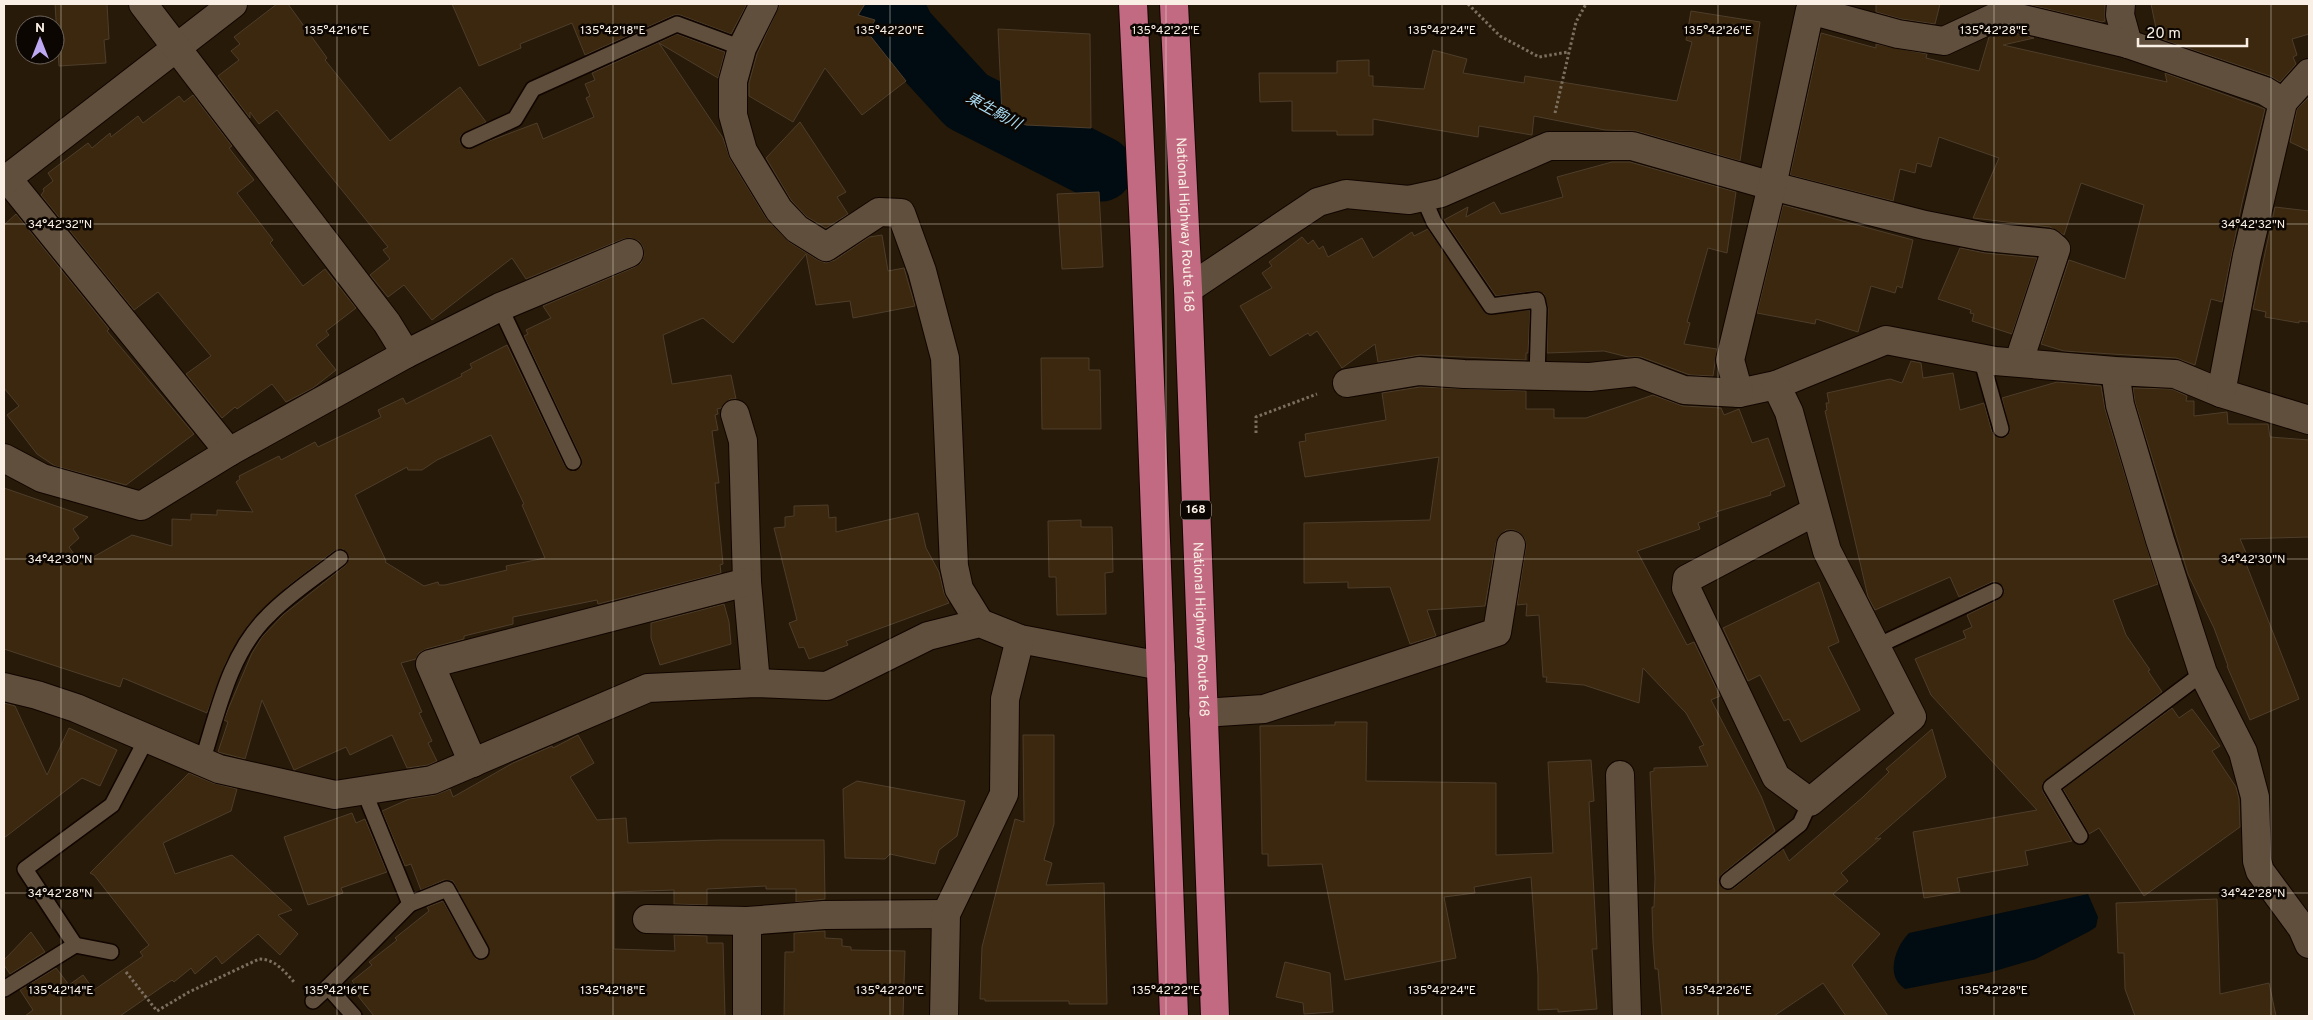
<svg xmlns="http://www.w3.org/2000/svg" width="2313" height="1020" viewBox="0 0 2313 1020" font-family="Overpass,'Noto Sans JP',sans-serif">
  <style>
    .water { fill: #010c12 }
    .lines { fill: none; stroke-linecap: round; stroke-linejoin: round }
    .river { stroke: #010c12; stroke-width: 65 }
    .building { fill: #3c280f; stroke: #4d3d2b; fill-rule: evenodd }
    .service-casing { stroke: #100500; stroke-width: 18 }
    .minor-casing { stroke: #100500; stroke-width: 30 }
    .trunk-casing { stroke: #100500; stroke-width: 30 }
    .path { stroke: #7c6f60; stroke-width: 3; stroke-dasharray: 2.5 2.5; stroke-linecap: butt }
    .service { stroke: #604f3c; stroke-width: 15 }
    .minor { stroke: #604f3c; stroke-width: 28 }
    .trunk { stroke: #c26a82; stroke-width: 28 }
    .ticks { fill: none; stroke: #f9efe4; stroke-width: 1; stroke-opacity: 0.45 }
    .labels { text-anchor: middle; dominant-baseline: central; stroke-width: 5; stroke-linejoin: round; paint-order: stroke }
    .shield { fill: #0c0602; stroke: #b2a9a0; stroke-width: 1 }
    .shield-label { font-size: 12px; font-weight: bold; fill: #f9efe4 }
    .street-label { font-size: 14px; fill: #f9efe4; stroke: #0c0602 }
    .water-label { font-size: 15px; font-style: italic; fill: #a9dbf2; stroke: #0c0602 }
    .ticks-label { font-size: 12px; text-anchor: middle; fill: #f9efe4; stroke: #0c0602; stroke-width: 5; stroke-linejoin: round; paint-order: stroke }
  </style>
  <rect width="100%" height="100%" fill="#281a08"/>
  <path class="water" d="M2088 894 2098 917 2096 927 2090 931 2036 959 1988 973 1905 989C1884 976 1896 946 1909 933Z"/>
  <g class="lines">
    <path class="river" d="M890 4 903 31 967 101 1101 169"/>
  </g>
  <g class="building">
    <path d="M55 4H107L109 39 104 40 106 63 59 66Z"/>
    <path d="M277 4H288L327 58 325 60 390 141 460 87 486 122 461 135 460 143 468 149 537 123 543 139 594 117 586 98 590 96 585 84 595 80 592 73 677 34 725 52 718 78 659 43 723 138 730 159 766 218 789 242 818 260 826 263 835 260 869 237 882 235 888 271 904 268 915 306 853 318 850 301 816 305 806 254 733 343 703 318 663 335 672 384 731 375 736 399H730L721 408 717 409 718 414 715 415 718 430 712 431 719 483H715L723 564 720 565 721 573 598 604 597 600 513 617V624L464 636V639L426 649 419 653 416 659 401 663 422 712 419 713 432 741 428 743 437 761 428 765 407 768 392 735 350 755 346 747 294 770 262 700 245 759 218 752 228 722 224 720 229 707 252 653 262 637 283 615 346 565 349 556 343 549 334 551 288 586 248 625 226 662 207 713 123 678 120 687 4 649V488L88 517 73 529 79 538 69 547 81 564 132 535 172 546V519L191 520V514L217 515V510L253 512 236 482 240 479 239 476 279 456 281 460 315 442 318 447 381 417 378 410 403 398 406 404 462 376 461 374 472 368 470 364 507 345 565 466 573 471 581 467V458L524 336 528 334 526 330 551 318 543 306 635 267 641 263 644 255 643 247 639 241 631 238 623 239 526 279 512 258 432 320 404 285 388 297 370 275 390 259 383 250 388 247 277 110 259 124 250 112V118L218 76 239 60 231 51 240 44 234 37ZM491 435 524 504 522 505 545 558 506 566 507 570 445 585H439L438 582 424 586 385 562 386 561 355 495 407 467 408 470H422L437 460Z"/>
    <path d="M452 4H747L731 34 680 15H674L585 55 572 23 520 44 521 48 479 66Z"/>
    <path d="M780 4H865L858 15 875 20 868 33 906 81 862 115 825 68 793 122 749 96V83L757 54Z"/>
    <path d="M1876 4H1940L1935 24 1901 19 1876 12Z"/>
    <path d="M2026 4H2105V21L2102 22Z"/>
    <path d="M2151 4H2309V34L2292 39 2297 55 2293 57 2296 64 2280 82 2270 76 2158 38Z"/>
    <path d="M1691 11 1760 22 1740 161 1636 131 1605 130 1534 116 1532 135 1479 126 1478 137 1373 119V135H1337V131H1292V101L1260 102 1259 73H1337V61L1369 60V76H1373V86L1424 89 1433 50 1467 59 1463 73 1524 83 1525 76 1677 101 1692 42 1686 40Z"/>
    <path d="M998 29 1090 34 1091 128 1026 125 1002 114Z"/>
    <path d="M2004 30 2034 38 2003 45 2167 82 2165 73 2265 109 2242 203 2222 302 2211 299 2195 365 2176 358 2064 351 2041 344 2069 260 2125 279 2144 205 2081 183 2064 235 2050 227 1973 218 1999 158 1939 137 1931 167 1917 163 1915 173 1900 169 1893 201 1790 175 1821 33 1876 48V44L1927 54 1926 58 1979 71 1989 37Z"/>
    <path d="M193 95 232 146 229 148 254 180 237 193 273 240 270 243 303 286 325 269 356 308 326 331 329 335 316 345 336 370 313 388 286 402 272 384 237 409 235 407 222 418 186 374 211 356 158 292 134 310 41 195 44 191 43 189 53 181 48 173 88 143 92 148 110 133 111 137 138 116 143 123 179 96 184 102Z"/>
    <path d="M2309 97V151L2290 142 2297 109Z"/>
    <path d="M800 122 846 192 837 197 848 214 826 228 807 217 791 200 766 158Z"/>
    <path d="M1612 162H1630L1736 192 1727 253 1708 248 1687 322 1690 323 1684 344 1717 349 1713 376 1690 375 1641 357H1628L1604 351 1547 353 1548 309 1544 294 1536 291 1496 296 1444 220 1468 207 1466 217 1494 202 1501 214 1563 197 1557 177Z"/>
    <path d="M1099 192 1103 267 1062 269 1057 194Z"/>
    <path d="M1783 205 1913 240 1902 288 1897 286 1895 293 1871 286 1858 332 1816 319 1815 324 1757 313Z"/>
    <path d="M2275 207 2309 211V322L2299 321V323L2265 317 2266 312 2253 309Z"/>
    <path d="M16 214 109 329 107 331 194 434 126 485 55 466 37 454 7 415 19 406 4 388V225Z"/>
    <path d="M1428 229 1487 314 1530 310 1528 353H1526V360L1420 355 1378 362 1375 344 1342 368 1317 331 1310 336 1308 333 1270 356 1240 306 1272 288 1262 273 1272 266 1269 262 1302 237 1308 244 1313 240 1319 249 1323 246 1328 257 1362 238 1373 258 1412 232 1414 236Z"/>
    <path d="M1960 248 1985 253 2037 258 2012 334 1972 321 1974 314 1970 313 1971 310 1938 299Z"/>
    <path d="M1041 358H1089V370H1100L1101 429H1042Z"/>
    <path d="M1911 361 1921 363 1923 378 1953 373 1960 410 1984 403 1992 432 1999 438 2007 436 2010 431 2002 398 2057 382 2101 386 2105 409 2158 584 2113 600 2126 635 2150 670 2148 671 2162 692 2043 783V792L2072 841 2025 851 2028 865 1957 878 1960 892 1924 898 1913 832 2037 810 1931 695 1915 659 1966 638 1963 631 1972 627 1967 615 1999 599 2004 592 2003 587 1996 582H1992L1959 597 1950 577 1875 610 1868 597 1825 411 1827 410 1826 403H1829L1827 393 1890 379 1902 383Z"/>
    <path d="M1420 387 1526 391V409H1554V418H1586L1653 395 1683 406 1721 408 1724 415 1739 409 1752 443 1768 438 1785 486 1770 492 1771 495 1716 512 1718 516 1698 523 1700 529 1637 551 1687 645 1694 642 1720 696 1711 700 1761 796 1775 831 1722 874 1719 882 1724 889 1734 888 1783 849 1789 861 1863 797 1889 772 1886 769 1932 729 1946 777 1875 839 1881 838 1841 873 1848 881 1833 894 1880 934 1852 965 1888 1016H1846L1823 983 1774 1016H1662L1658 969H1655L1653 942 1652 907H1654L1655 878 1650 772 1654 771V768L1708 766 1699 747 1704 745 1686 713 1643 668 1639 703 1584 685 1546 682 1547 677H1543L1539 615 1526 616 1527 604 1517 605 1526 547 1525 539 1520 533 1514 530H1506L1499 536 1496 543 1485 606 1427 610 1436 636 1410 644 1390 587 1348 588V582L1304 583V523L1430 520 1439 457 1305 477 1299 442 1306 441 1305 434 1386 420 1382 393Z"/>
    <path d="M2133 388 2172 389 2187 396 2186 401H2194V416L2227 412 2228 424H2268L2270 437 2309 440V537L2240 539 2247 555 2243 556 2299 699 2250 720 2227 666H2228L2214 628 2188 574 2135 402Z"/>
    <path d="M828 505 829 518 836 517V532L918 513 926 548 939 572 944 593 949 603 846 641 848 645 809 659 804 647 799 648 789 623 797 620 774 528 785 527V517L794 516V506Z"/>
    <path d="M1081 520V527H1112L1113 572 1105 573 1106 614 1057 615 1056 577H1049L1048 521Z"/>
    <path d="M1819 582 1839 642 1828 647 1860 710 1801 742 1789 719 1784 721 1760 675 1748 681 1723 628Z"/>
    <path d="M724 604 729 622 731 644 660 665 651 638V623Z"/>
    <path d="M4 703 15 706 47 775 69 728 117 750 100 786 82 778 4 838Z"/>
    <path d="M2172 708 2179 718 2192 709 2220 746 2212 751 2236 787 2239 799 2240 827 2144 896 2099 828 2089 834 2063 789Z"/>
    <path d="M1335 722H1367L1366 781 1496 783V855L1553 853 1548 762 1591 760 1594 801 1589 802 1597 949H1592L1597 1009 1558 1012V1009L1538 1010V975L1531 877 1474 887 1475 893 1444 897 1456 958 1345 980 1322 864 1268 866V854H1262L1260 726 1335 725Z"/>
    <path d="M578 735 594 763 570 777 597 820 626 818 628 843 719 840H824L825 899 796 902V889H766V886L707 889V905L674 904V890L614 892V949L675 951 674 935 707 936V943H723L725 1016H374L358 996 362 993 352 981 372 965 369 962 397 940 395 938 429 911 427 907 443 901 476 959H485L490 952 453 881 444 880 421 890 411 864 405 866 382 811 409 799 435 795 450 789 453 797 513 763 552 746 553 748Z"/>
    <path d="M1023 735H1054V824L1044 860 1052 863 1046 885 1104 883 1107 1004H1069V1001H985V999H980L982 947 1015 819 1024 822Z"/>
    <path d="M189 773 213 783 237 789 231 811 163 843 175 874 232 855 292 910 278 915 298 934 280 955 258 934 222 964 216 956 195 974 191 968 174 982 172 980 120 1016H25L33 1010 20 990 56 968 69 985 83 975 94 990 143 956 140 952 149 945 94 875 90 873Z"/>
    <path d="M857 781 965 801 957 836 939 850 935 864 890 854 885 859 845 858 843 789Z"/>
    <path d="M352 813 356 823 365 819 387 872 341 888 343 893 308 905 284 837Z"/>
    <path d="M2217 899 2220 994 2269 983 2276 1016H2135L2125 989 2124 953H2118L2116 903Z"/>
    <path d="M825 931V938L842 939V946L851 947V950L905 951 903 1016H784L785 952H794V933Z"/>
    <path d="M31 932 45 952 10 974 4 965V960Z"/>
    <path d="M1285 962 1330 973 1333 1012 1304 1014 1303 1003 1276 997Z"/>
  </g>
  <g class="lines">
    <g class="service-casing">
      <g id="service">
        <path d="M469 140 515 119 533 89 677 24 742 48"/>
        <path d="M1423 197 1434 222 1491 306 1537 300 1539 309 1537 377"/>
        <path d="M500 307 573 462"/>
        <path d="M1981 358 2001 429"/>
        <path d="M1877 646 1995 591"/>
        <path d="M202 762C218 712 229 654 268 616 289 594 316 577 340 558"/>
        <path d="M364 791 410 904 447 889 481 951"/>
        <path d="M2080 836 2051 787 2203 673"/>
        <path d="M1728 881 1800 824 1810 802"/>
        <path d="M75 945 111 952"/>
        <path d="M4 989 75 945 25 869 112 805 147 738"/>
        <path d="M313 1001 328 987"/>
        <path d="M354 1016 328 987 410 904"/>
      </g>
    </g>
    <g class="minor-casing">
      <g id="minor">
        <path d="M764 4 742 48 733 81V115L743 151 779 210 797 229 826 247 879 212 901 213 922 271 945 358 954 566 959 589 980 623"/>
        <path d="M2121 4 2120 15 2128 44"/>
        <path d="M7 178 229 452"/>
        <path d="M4 181 233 4"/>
        <path d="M1188 289 1318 202 1346 194 1409 200 1441 193 1549 146H1632L1772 186 1925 225 1986 237 2049 243 2056 249 2019 361"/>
        <path d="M406 354 500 307 629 253"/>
        <path d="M2115 371 2120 405 2160 540 2203 673 2243 752 2255 797 2257 861 2260 871 2302 928 2309 944"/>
        <path d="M1347 383 1419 371 1464 374 1590 377 1636 372 1684 390 1739 393 1776 385 1886 340 1995 361 2115 371 2175 374 2221 393 2309 420"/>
        <path d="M1776 385 1789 412 1827 551 1912 717 1810 802 1776 777 1686 588 1687 579 1816 511"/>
        <path d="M1739 393 1730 360 1772 186 1810 10 1898 34 1944 41 2002 14 2128 44 2265 91 2283 102"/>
        <path d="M2221 393 2247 256 2283 102 2309 73"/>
        <path d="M735 414 743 441 747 582 756 683"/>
        <path d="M4 458 42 478 141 506 229 452 406 354 387 323 143 4"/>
        <path d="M4 687 37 695 76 708 219 769 335 795 432 780 648 688 756 683 827 686 928 636 980 623 1020 639 1161 666"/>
        <path d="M1203 713 1264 709 1497 632 1511 545"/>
        <path d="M473 763 430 664 747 582"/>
        <path d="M1620 775 1627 1016"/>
        <path d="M647 919 747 921"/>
        <path d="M747 1016V921L824 915 946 914"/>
        <path d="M944 1016 946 914 1004 794 1005 699 1020 639"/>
      </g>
    </g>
    <g class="trunk-casing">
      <g id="trunk">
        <path d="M1133 4 1145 250 1174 1016"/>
        <path id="s1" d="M1174 4 1188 289 1215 1016"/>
      </g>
    </g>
    <g class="path">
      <path d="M1468 4 1500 36 1539 57 1568 52"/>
      <path d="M1555 113 1576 22 1586 4"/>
      <path d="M1256 433V417L1317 394"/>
      <path d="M126 972 157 1011 189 992 259 959C275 959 284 971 294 982"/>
    </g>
    <use href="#service" class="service"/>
    <use href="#minor" class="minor"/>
    <use href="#trunk" class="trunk"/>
  </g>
  <path class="ticks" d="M61 4V1016M337 4V1016M613 4V1016M890 4V1016M1166 4V1016M1442 4V1016M1718 4V1016M1994 4V1016M2271 4V1016M4 224H2309M4 559H2309M4 893H2309"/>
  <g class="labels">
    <rect class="shield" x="1181" y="500.5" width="30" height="19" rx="4"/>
    <g class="shield-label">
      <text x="1196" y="510">168</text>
    </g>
    <g class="street-label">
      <text stroke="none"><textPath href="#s1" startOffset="221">National Highway Route 168</textPath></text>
      <text stroke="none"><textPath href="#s1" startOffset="626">National Highway Route 168</textPath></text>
    </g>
    <g class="water-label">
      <text transform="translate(993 112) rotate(29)">東生駒川</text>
    </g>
  </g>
  <g class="ticks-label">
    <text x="337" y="34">135°42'16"E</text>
    <text x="613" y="34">135°42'18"E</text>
    <text x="890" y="34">135°42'20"E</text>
    <text x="1166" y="34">135°42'22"E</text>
    <text x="1442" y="34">135°42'24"E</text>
    <text x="1718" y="34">135°42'26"E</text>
    <text x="1994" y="34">135°42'28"E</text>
    <text x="60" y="228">34°42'32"N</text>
    <text x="2253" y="228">34°42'32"N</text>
    <text x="60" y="563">34°42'30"N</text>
    <text x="2253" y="563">34°42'30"N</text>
    <text x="60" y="897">34°42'28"N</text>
    <text x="2253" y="897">34°42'28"N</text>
    <text x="61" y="994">135°42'14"E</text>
    <text x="337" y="994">135°42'16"E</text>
    <text x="613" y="994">135°42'18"E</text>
    <text x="890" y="994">135°42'20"E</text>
    <text x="1166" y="994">135°42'22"E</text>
    <text x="1442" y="994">135°42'24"E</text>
    <text x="1718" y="994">135°42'26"E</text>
    <text x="1994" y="994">135°42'28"E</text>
  </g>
  <rect width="2313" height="1020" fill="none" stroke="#f9efe4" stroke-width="10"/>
  <g transform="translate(40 40)"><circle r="24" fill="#0c0602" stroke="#6b635c"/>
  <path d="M0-4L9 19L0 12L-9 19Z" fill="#bea9f4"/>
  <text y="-8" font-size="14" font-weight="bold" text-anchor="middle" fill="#f9efe4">N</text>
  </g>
  <path d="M2138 38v8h109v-8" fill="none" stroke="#f9efe4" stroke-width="2.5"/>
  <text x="2146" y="38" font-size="15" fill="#f9efe4" stroke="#0c0602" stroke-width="4" paint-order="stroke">20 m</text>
</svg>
